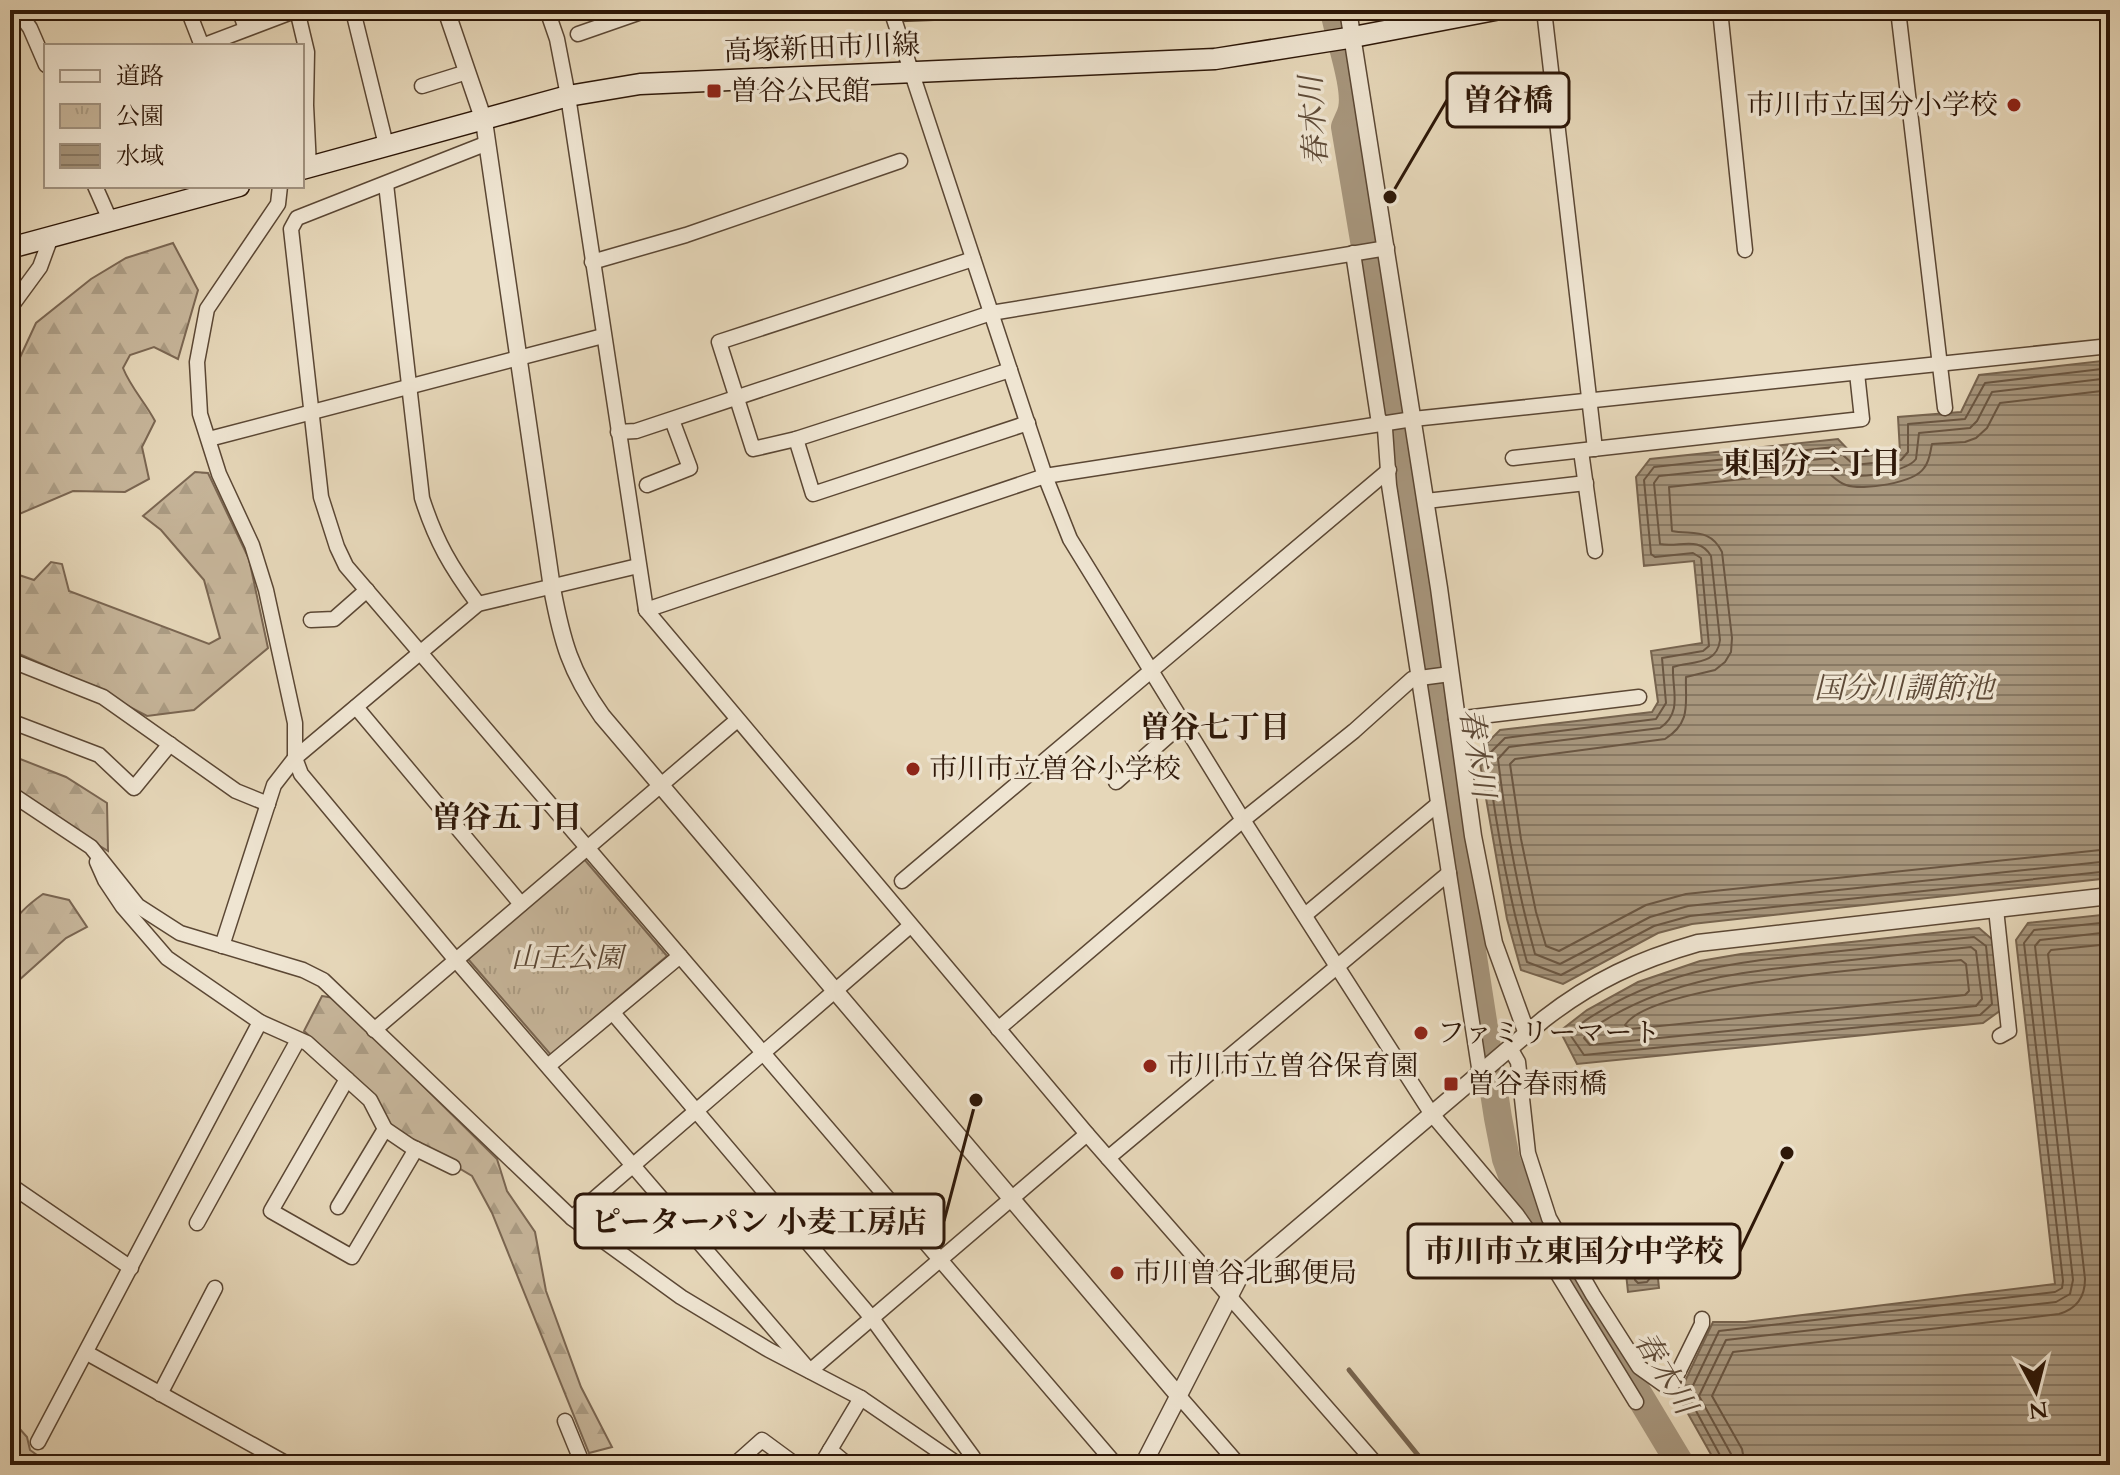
<svg xmlns="http://www.w3.org/2000/svg" width="2120" height="1475" viewBox="0 0 2120 1475" font-family="Cardo,'Noto Serif JP',serif">
  <style>
    .forest { fill: url(#forest-firs); stroke: #7a6652; stroke-width: 2 }
    .park { fill: url(#park-tufts); stroke: #7a6652; stroke-width: 2 }
    .water { fill: url(#water-rules); stroke: #76634e; stroke-width: 2 }
    .lines { fill: none; stroke-linecap: round; stroke-linejoin: round }
    .shore { stroke: #6a5642; stroke-width: 2 }
    .stream { stroke: #76634e; stroke-width: 5 }
    .river { stroke: #a7967d; stroke-width: 28 }
    .minor-casing { stroke: #5b4734; stroke-width: 17 }
    .tertiary-casing { stroke: #5b4734; stroke-width: 19 }
    .secondary-casing { stroke: #2d1708; stroke-width: 23 }
    .minor { stroke: #efe5d2; stroke-width: 14 }
    .tertiary { stroke: #efe5d2; stroke-width: 16 }
    .secondary { stroke: #efe5d2; stroke-width: 20 }
    .poi-dot { fill: #8f2418; stroke: #efe5d2; stroke-width: 3 }
    .labels { text-anchor: middle; dominant-baseline: central; stroke-width: 7; stroke-linejoin: round; paint-order: stroke }
    .street-label { font-size: 28px; fill: #2d1708; stroke: #efe5d2 }
    .poi-label { font-size: 28px; fill: #2d1708; stroke: #efe5d2; text-anchor: start }
    .park-label { font-size: 28px; font-style: italic; fill: #5b4734; stroke: #efe5d2 }
    .water-label { font-size: 30px; font-style: italic; fill: #5e4a37; stroke: #efe5d2 }
    .neighbourhood-label { font-size: 30px; font-weight: bold; fill: #2d1708; stroke: #efe5d2 }
    .leader { fill: none; stroke: #2d1708; stroke-width: 3 }
    .callout-dot { fill: #2d1708; stroke: #efe5d2; stroke-width: 3 }
    .callout { fill: #efe5d2; stroke: #2d1708; stroke-width: 3 }
    .callout-label { font-size: 30px; text-anchor: middle; font-weight: bold; fill: #2d1708 }
  </style>
  <defs>
    <pattern id="forest-firs" width="22" height="20" patternUnits="userSpaceOnUse" patternTransform="scale(2)"><rect width="22" height="20" fill="#c7b69b"/><path d="M5 1l3.5 6h-7zM16 11l3.5 6h-7z" fill="#ab9c84"/></pattern>
    <pattern id="park-tufts" width="24" height="20" patternUnits="userSpaceOnUse" patternTransform="scale(2)"><rect width="24" height="20" fill="#c7b69b"/><path d="M3 7l-1-3M5 7V3M7 7l1-3M15 17l-1-3M17 17v-4M19 17l1-3" fill="none" stroke="#ab9c84"/></pattern>
    <pattern id="water-rules" width="6" height="5" patternUnits="userSpaceOnUse" patternTransform="scale(2)"><rect width="6" height="5" fill="#a7967d"/><path d="M0 2.5h6" fill="none" stroke="#887964"/></pattern>
  </defs>
  <rect width="100%" height="100%" fill="#e6d7b9"/>
  <filter id="stains"><feTurbulence type="fractalNoise" baseFrequency=".0025" numOctaves="4"/><feColorMatrix values="0 0 0 0 .2 0 0 0 0 .09 0 0 0 0 .02 0 0 0 .5 -.17"/></filter>
  <radialGradient id="worn" r=".72"><stop offset=".6" stop-color="#630" stop-opacity="0"/><stop offset="1" stop-color="#630" stop-opacity=".3"/></radialGradient>
  <g class="forest">
    <path d="M173 243 198 290 178 359 154 347 130 355 123 368C131 388 145 402 155 421L142 447 149 479 125 492 73 491 10 518V482L14 463 10 437V379L36 323 91 279 126 258Z"/>
    <path d="M195 472 208 473 249 559 268 648 194 710 147 716 76 679 10 650V572L34 580 51 562 62 564 69 591 209 644 220 638 204 580 161 530 143 516Z"/>
    <path d="M10 755 66 777 107 803 108 851 10 790Z"/>
    <path d="M43 894 69 900 87 927 66 938 18 981 10 978C10 932 2 923 43 894Z"/>
    <path d="M322 996 334 998 497 1159 507 1191 535 1232 546 1291 581 1387 612 1447 589 1453 492 1213 472 1176 390 1127 371 1092 304 1031Z"/>
    <path d="M10 1418 27 1437 30 1450 51 1465H10Z"/>
  </g>
  <path class="park" d="M584 859 667 956 551 1055 468 959Z"/>
  <g class="water">
    <path d="M2110 360V878L1692 924 1658 933 1563 984 1521 970 1507 919 1478 752 1500 730 1652 712 1658 702 1651 651 1702 643 1694 561 1644 566 1636 477 1650 459 1838 439 1855 457 1900 452 1898 417 1961 412 1979 375Z"/>
    <path d="M2110 914V1465H1717L1678 1396 1713 1322H1745L2055 1284 2016 940 2028 923Z"/>
    <path d="M1979 928 1994 941 2001 1010 1983 1023 1577 1064 1560 1031 1587 1010 1638 982 1700 961 1741 954Z"/>
    <path d="M1653 1232 1659 1288 1628 1292 1622 1236Z"/>
  </g>
  <g class="lines">
    <g class="shore">
      <path d="M2110 368 1985 383 1965 419 1908 424V452L1901 460 1854 465 1834 447 1654 467 1644 480 1651 554 1655 557 1693 553 1701 558 1709 646 1703 651 1662 658 1666 703 1656 719 1505 738 1487 756C1496 825 1508 894 1527 962L1561 975 1654 926 1690 916 2110 871"/>
      <path d="M2110 378 1992 392 1977 421 1970 428 1919 433 1916 459C1907 471 1863 479 1849 474 1841 471 1836 462 1830 458L1659 476 1654 483 1660 544C1679 548 1699 535 1711 556L1720 640C1717 666 1691 661 1673 667 1672 690 1683 712 1660 728L1509 747 1498 759C1506 825 1517 890 1535 954L1560 964 1650 917 1688 906 2110 861"/>
      <path d="M2110 390 2000 403 1987 428 1976 438 1965 442 1932 444C1930 452 1930 461 1924 468 1914 483 1863 491 1846 485 1837 482 1832 475 1825 470L1669 487 1672 531C1693 535 1710 528 1722 552L1732 638 1731 652 1725 662 1715 670 1686 677C1685 703 1692 722 1665 739L1515 759 1510 764 1521 839 1536 912 1546 946 1559 951 1646 905 1686 894 2110 849"/>
      <path d="M1974 937 1986 946 1992 1004 1980 1015 1584 1055 1571 1036C1577 1024 1592 1016 1604 1009 1674 968 1742 962 1822 953 1872 948 1923 942 1974 937Z"/>
      <path d="M1971 947 1976 951 1982 999 1976 1006 1590 1045 1584 1038C1589 1028 1602 1022 1612 1016 1678 978 1749 971 1824 963 1873 958 1922 952 1971 947Z"/>
      <path d="M1961 960 1966 964 1969 991 1965 995 1630 1029 1625 1025C1653 982 1903 966 1961 960Z"/>
      <path d="M1635 1242H1643L1646 1244 1650 1278 1647 1282 1638 1283 1635 1280 1631 1246Z"/>
      <path d="M1723 1465 1722 1459 1688 1396 1719 1331 2055 1292 2062 1288 2063 1281 2024 943 2034 930 2110 922"/>
      <path d="M1733 1465 1731 1454 1699 1396 1726 1340 2056 1302 2070 1294 2073 1280 2035 946 2040 940 2110 932"/>
      <path d="M1745 1465 1742 1449 1712 1396 1733 1352 2059 1314C2076 1309 2085 1297 2085 1279L2048 954 2051 950 2110 944"/>
    </g>
    <path class="stream" d="M1349 1370 1426 1465"/>
    <path class="river" d="M1334 10C1338 35 1357 86 1352 109 1351 115 1347 121 1345 127L1376 312 1402 498 1498 1118 1506 1159 1520 1197 1681 1465"/>
    <g class="minor-casing">
      <g id="minor">
        <path d="M17 10 30 28 46 65"/>
        <path d="M188 10 202 46 297 10"/>
        <path d="M239 10 246 28"/>
        <path d="M297 10 307 52 306 105 309 167"/>
        <path d="M372 10 354 15 386 145"/>
        <path d="M547 10 557 39 568 96 646 610 1087 1134 1377 1465"/>
        <path d="M891 10 1045 476 1070 539 1243 820 1431 1113 1517 1215 1556 1271 1636 1402"/>
        <path d="M1544 10 1595 449"/>
        <path d="M1720 10 1745 250"/>
        <path d="M1898 10 1945 408"/>
        <path d="M893 14 1002 10"/>
        <path d="M578 34 647 10"/>
        <path d="M422 86 467 72"/>
        <path d="M485 144 297 218 291 229 321 497 337 547 346 566 1116 1465"/>
        <path d="M386 184 422 498C436 542 451 567 478 604"/>
        <path d="M95 186 110 220"/>
        <path d="M280 186 278 204 207 309 197 362 200 414 219 474 252 545 266 590 295 723V758L301 774 455 959 810 1371"/>
        <path d="M1353 253 1378 417 1385 429 1389 485 1480 1074"/>
        <path d="M973 259 719 342 753 449 796 439 1010 370"/>
        <path d="M592 262 686 235 900 161"/>
        <path d="M10 308 40 267 51 237"/>
        <path d="M618 432 636 431 991 313 1387 248"/>
        <path d="M209 439 603 336"/>
        <path d="M796 439 813 494 1028 423"/>
        <path d="M1581 451 1595 551"/>
        <path d="M1513 458 1862 419 1857 373"/>
        <path d="M647 485 690 468 672 420"/>
        <path d="M1426 501 1586 483"/>
        <path d="M646 610 1045 476 1413 419 2110 346"/>
        <path d="M311 620 334 619 367 590"/>
        <path d="M10 660 103 697 236 791 268 804"/>
        <path d="M356 707 521 904"/>
        <path d="M1456 719 1639 697"/>
        <path d="M10 721 99 755 134 788 170 744"/>
        <path d="M1116 782 1183 723"/>
        <path d="M10 793 91 847 138 906 180 933 303 970 323 980 572 1218 681 1297 769 1350 861 1398 959 1465"/>
        <path d="M97 862 105 880 123 907 167 958 260 1022 307 1043 370 1100 385 1129 410 1146 453 1167"/>
        <path d="M902 881 1389 470"/>
        <path d="M1996 909 2009 1031 2000 1036"/>
        <path d="M1305 915 1438 804"/>
        <path d="M222 946 274 785 295 758 478 604 638 566"/>
        <path d="M613 1013 871 1317 973 1457 975 1465"/>
        <path d="M998 1029 1243 820 1354 731 1412 679 1450 674"/>
        <path d="M374 1030 736 721"/>
        <path d="M1510 1048 1518 1062 1528 1153 1549 1218 1593 1295 1639 1367 1670 1389 1702 1324V1319"/>
        <path d="M548 1066 680 956"/>
        <path d="M347 1079 271 1211 352 1257 416 1149"/>
        <path d="M1108 1158 1449 873"/>
        <path d="M10 1185 131 1268"/>
        <path d="M338 1207 385 1129"/>
        <path d="M572 1218 910 926"/>
        <path d="M197 1223 298 1040"/>
        <path d="M87 1353 289 1465"/>
        <path d="M810 1371 1087 1134"/>
        <path d="M160 1394 215 1288"/>
        <path d="M1178 1395 1239 1465"/>
        <path d="M565 1421 583 1465"/>
        <path d="M38 1442 260 1022"/>
        <path d="M830 1450 848 1465"/>
        <path d="M734 1465 762 1440 796 1465"/>
        <path d="M821 1465 861 1398"/>
      </g>
    </g>
    <g class="tertiary-casing">
      <g id="tertiary">
        <path d="M446 10 484 121 552 588C562 641 570 671 602 716L1178 1395"/>
        <path d="M1348 10 1439 588 1473 836 1494 943 1527 1034"/>
        <path d="M1143 1465 1239 1278 1544 1019C1593 981 1638 960 1698 943L2110 896"/>
      </g>
    </g>
    <g class="secondary-casing">
      <g id="secondary">
        <path d="M302 169 568 96 640 84 1215 59 1348 38 1495 10"/>
        <path d="M10 248 239 186"/>
      </g>
    </g>
    <use href="#minor" class="minor"/>
    <use href="#tertiary" class="tertiary"/>
    <use href="#secondary" class="secondary"/>
  </g>
  <g class="poi-dot">
    <rect x="706" y="83" width="16" height="16" rx="4"/>
    <circle cx="2014" cy="105" r="8"/>
    <circle cx="913" cy="769" r="8"/>
    <circle cx="1421" cy="1033" r="8"/>
    <circle cx="1150" cy="1066" r="8"/>
    <rect x="1443" y="1076" width="16" height="16" rx="4"/>
    <circle cx="1117" cy="1273" r="8"/>
  </g>
  <g class="labels">
    <g class="street-label">
      <text transform="translate(822 48) rotate(-2)">高塚新田市川線</text>
    </g>
    <g class="poi-label">
      <text x="730" y="91">曽谷公民館</text>
      <text x="1998" y="105" text-anchor="end">市川市立国分小学校</text>
      <text x="929" y="769">市川市立曽谷小学校</text>
      <text x="1437" y="1033">ファミリーマート</text>
      <text x="1166" y="1066">市川市立曽谷保育園</text>
      <text x="1467" y="1084">曽谷春雨橋</text>
      <text x="1133" y="1273">市川曽谷北郵便局</text>
    </g>
    <g class="park-label">
      <text x="567" y="958">山王公園</text>
    </g>
    <g class="water-label">
      <text transform="translate(1314 121) rotate(-94)">春木川</text>
      <text x="1904" y="688">国分川調節池</text>
      <text transform="translate(1477 753) rotate(81)">春木川</text>
      <text transform="translate(1665 1373) rotate(59)">春木川</text>
    </g>
    <g class="neighbourhood-label">
      <text x="1811" y="463">東国分二丁目</text>
      <text x="1215" y="727">曽谷七丁目</text>
      <text x="507" y="817">曽谷五丁目</text>
    </g>
  </g>
  <path class="leader" d="M1390 197L1447 100M976 1100L944 1221M1787 1153L1740 1251"/>
  <g class="callout-dot">
    <circle cx="1390" cy="197" r="8"/>
    <circle cx="976" cy="1100" r="8"/>
    <circle cx="1787" cy="1153" r="8"/>
  </g>
  <g class="callout">
    <rect x="1447" y="73" width="122" height="54" rx="8"/>
    <rect x="575" y="1194" width="369" height="54" rx="8"/>
    <rect x="1408" y="1224" width="332" height="54" rx="8"/>
  </g>
  <g class="callout-label">
    <text x="1508" y="110">曽谷橋</text>
    <text x="759" y="1232">ピーターパン 小麦工房店</text>
    <text x="1574" y="1261">市川市立東国分中学校</text>
  </g>
  <rect width="2120" height="1475" fill="none" stroke="#e6d7b9" stroke-width="40"/>
  <rect x="12" y="12" width="2096" height="1451" fill="none" stroke="#2d1708" stroke-width="4"/>
  <rect x="20" y="20" width="2080" height="1435" fill="none" stroke="#2d1708" stroke-width="2"/>
  <rect x="44" y="44" width="260" height="144" fill="#efe5d2" stroke="#a19381" stroke-width="2"/>
  <rect x="60" y="70" width="40" height="12" fill="#efe5d2" stroke="#a19381" stroke-width="2"/>
  <text x="116" y="84" font-size="24" fill="#2d1708">道路</text>
  <rect x="60" y="104" width="40" height="24" fill="url(#park-tufts)" stroke="#a19381" stroke-width="2"/>
  <text x="116" y="124" font-size="24" fill="#2d1708">公園</text>
  <rect x="60" y="144" width="40" height="24" fill="url(#water-rules)" stroke="#a19381" stroke-width="2"/>
  <text x="116" y="164" font-size="24" fill="#2d1708">水域</text>
  <g transform="translate(2036 1391) rotate(173)" stroke="#efe5d2" stroke-width="6" paint-order="stroke">
  <path d="M0-6L14 30L0 20L-14 30Z" fill="#2d1708"/>
  <text y="-12" font-size="22" font-weight="bold" text-anchor="middle" fill="#2d1708">N</text>
  </g>
  <rect width="100%" height="100%" filter="url(#stains)"/>
  <rect width="100%" height="100%" fill="url(#worn)"/>
</svg>
